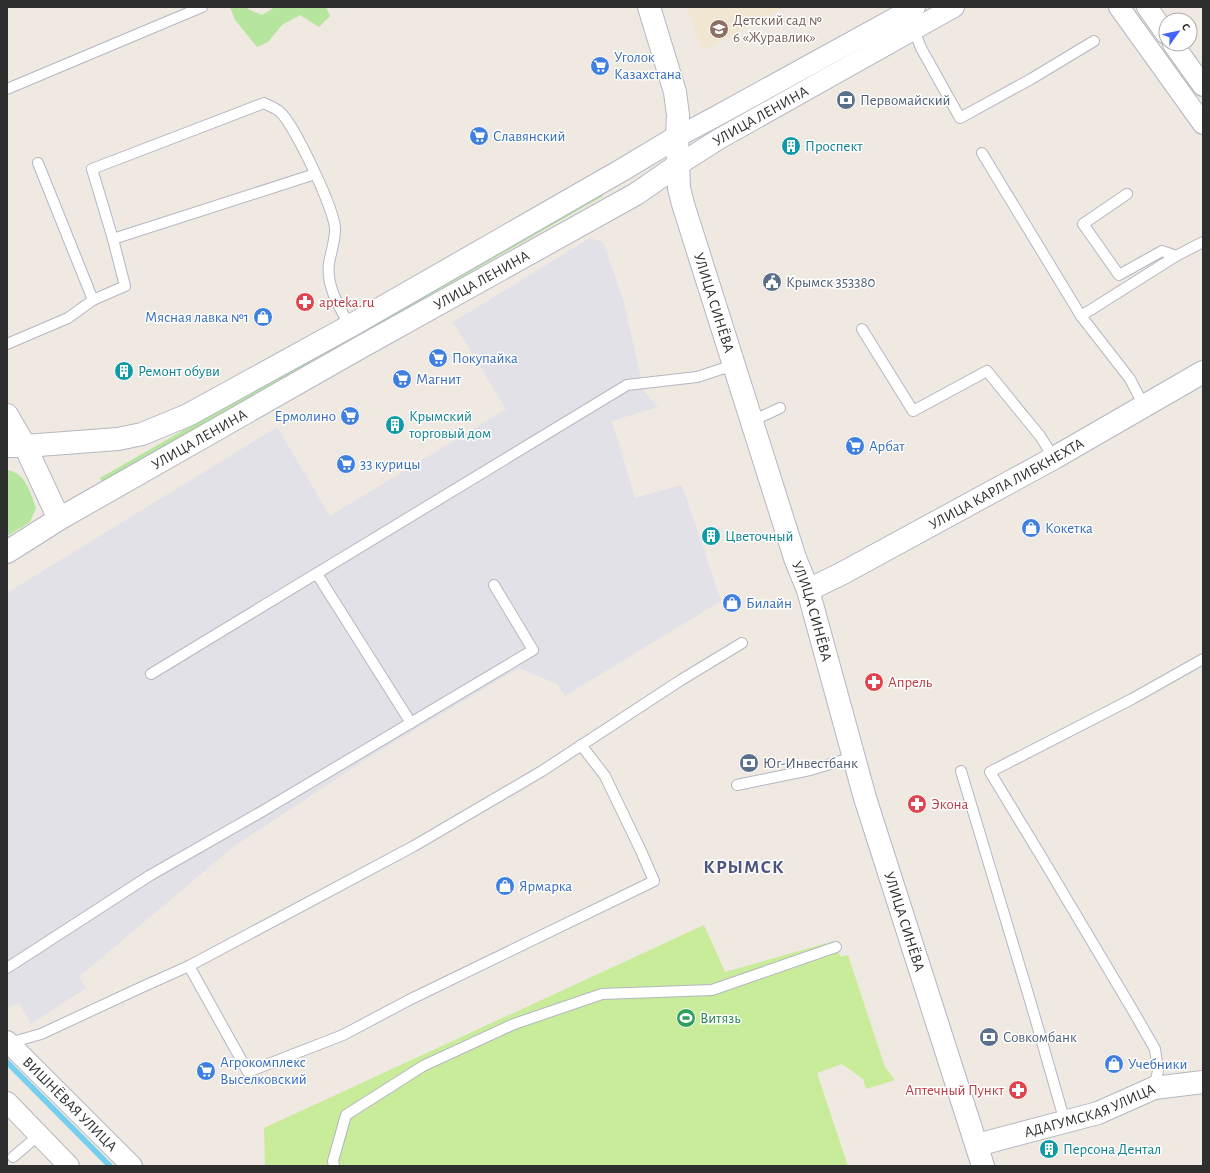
<svg xmlns="http://www.w3.org/2000/svg" width="1210" height="1173" viewBox="0 0 1210 1173" font-family="'Alegreya Sans',sans-serif">
  <style>
    .industrial { fill: #e3e1e8 }
    .education { fill: #f0e6d1 }
    .green { fill: #b6e59e }
    .pitch { fill: #c9ec9a }
    .lines { fill: none; stroke-linecap: round; stroke-linejoin: round }
    .stream { stroke: #75cff0; stroke-width: 5.5 }
    .lane-casing { stroke: #b4b7c1; stroke-width: 12 }
    .street-casing { stroke: #b4b7c1; stroke-width: 22 }
    .secondary-casing { stroke: #b4b7c1; stroke-width: 24 }
    .lane { stroke: #fff; stroke-width: 10 }
    .street { stroke: #fff; stroke-width: 20 }
    .secondary { stroke: #fff; stroke-width: 22 }
    .labels { text-anchor: middle; dominant-baseline: central; stroke-width: 3; stroke-linejoin: round; paint-order: stroke }
    .education-label { font-size: 15px; fill: #785e54; stroke: #fff; text-anchor: start }
    .shop-label { font-size: 15px; fill: #366cbe; stroke: #fff; text-anchor: start }
    .service-label { font-size: 15px; fill: #4e5e75; stroke: #fff; text-anchor: start }
    .street-label { font-size: 15px; fill: #2e2e2e; stroke: #fff }
    .culture-label { font-size: 15px; fill: #0d838f; stroke: #fff; text-anchor: start }
    .health-label { font-size: 15px; fill: #be3a42; stroke: #fff; text-anchor: start }
    .leisure-label { font-size: 15px; fill: #27864d; stroke: #fff; text-anchor: start }
    .district-label { font-size: 19px; font-weight: bold; letter-spacing: 1px; fill: #4d5680; stroke: #fff }
  </style>
  <rect width="100%" height="100%" fill="#efe9e1"/>
  <path class="industrial" d="M590 238 603 242 623 299 644 391 658 407 612 421 635 498 682 485 721 601 565 696 557 684 519 668 368 758 233 847 79 977 86 988 31 1024 19 1003 7 1008V593L277 427 330 516 506 409 453 322Z"/>
  <path class="education" d="M687 7H785L702 51Z"/>
  <g class="green">
    <path d="M230 7H248V9L262 15 275 7H326L330 16 319 27 300 15 282 25 268 42 257 47 235 20Z"/>
    <path d="M601 192 603 196 369 330 367 326Z"/>
    <path d="M341 340 343 344 102 482 100 478Z"/>
    <path d="M7 470C26 473 30 492 36 508L30 522 7 536Z"/>
  </g>
  <path class="pitch" d="M704 925 725 972 834 941 836 947 841 957 848 955 885 1067 895 1080 866 1089 863 1079 842 1064 817 1073 848 1166H265L264 1128Z"/>
  <g class="lines">
    <path class="stream" d="M7 1062 110 1166"/>
    <g class="lane-casing">
      <g id="lane">
        <path d="M914 30 921 48 960 118 1031 79 1094 41"/>
        <path d="M7 89 202 7"/>
        <path d="M982 153 1081 316 1130 379 1144 406"/>
        <path d="M38 163 93 300"/>
        <path d="M315 174 113 239 92 169 264 103C269 106 276 108 280 112 294 124 336 212 335 230 335 241 331 252 329 263 326 286 339 307 350 326"/>
        <path d="M1127 194 1083 224 1119 275 1162 251 1176 256 1203 242"/>
        <path d="M1081 316 1176 256"/>
        <path d="M862 329 913 411 987 371 1040 436 1054 458"/>
        <path d="M7 344 68 318 93 300 125 286 113 239"/>
        <path d="M752 421 780 408"/>
        <path d="M317 574 411 723"/>
        <path d="M151 674 627 385 697 377 734 365"/>
        <path d="M961 771 1032 1007 1065 1122"/>
        <path d="M737 785 810 770 854 757"/>
        <path d="M189 966 248 1072 343 1035 409 1000 654 881 641 851 605 776 581 745"/>
        <path d="M7 968 149 876 261 812 533 650 494 585"/>
        <path d="M9 1043 41 1034 142 987 189 966 414 846 542 771 681 680 742 643"/>
        <path d="M1154 1088 1158 1071 1155 1049 1132 1009 1041 856 990 772 1132 699 1203 659"/>
        <path d="M13 1157 39 1135"/>
        <path d="M334 1166 333 1161 346 1115 423 1066 514 1024 602 994 712 990 836 947"/>
      </g>
    </g>
    <g class="street-casing">
      <g id="street">
        <path d="M1119 7 1203 124"/>
        <path d="M1147 7 1166 34"/>
        <path d="M1173 44 1203 86"/>
        <path d="M677 137 713 118 915 7"/>
        <path id="s1" d="M678 165 719 139 954 7"/>
        <path id="s2" d="M7 1041 132 1166"/>
        <path d="M7 1102 69 1166"/>
      </g>
    </g>
    <g class="secondary-casing">
      <g id="secondary">
        <path id="s3" d="M649 7 675 92 678 115 677 137 679 188 683 204 795 558 808 590 865 798 983 1166"/>
        <path d="M7 415 25 446 59 519"/>
        <path d="M7 446H25L118 439 142 434 188 415 350 326 622 170 677 137"/>
        <path id="s4" d="M7 552 59 519 361 347 636 194 678 165"/>
        <path id="s5" d="M808 590 841 574 1054 458 1203 372"/>
        <path id="s6" d="M977 1145 1098 1113 1154 1088 1203 1082"/>
      </g>
    </g>
    <use href="#lane" class="lane"/>
    <use href="#street" class="street"/>
    <use href="#secondary" class="secondary"/>
  </g>
  <defs>
    <g id="school-disc" transform="scale(1)"><circle r="9.5" fill="#8d6e63" stroke="#fff"/><path d="M0-5L7-2L0 1L-7-2ZM-4 1L0 2.5L4 1V4Q0 6-4 4Z" fill="#fff"/></g>
    <g id="supermarket-disc" transform="scale(1)"><circle r="9.5" fill="#3f7fe0" stroke="#fff"/><path d="M-6-5.5h2.5l.6 2H6L4.5 2H-2.5L-4.4-4H-6ZM-1.5 3.2a1.3 1.3 0 1 0 .1 0ZM3 3.2a1.3 1.3 0 1 0 .1 0Z" fill="#fff"/></g>
    <g id="bank-disc" transform="scale(1)"><circle r="9.5" fill="#5c6f8a" stroke="#fff"/><path d="M-6-4H6V4H-6ZM0-2.3a2.3 2.3 0 1 0 0 4.6a2.3 2.3 0 1 0 0-4.6Z" fill="#fff"/></g>
    <g id="building-disc" transform="scale(1)"><circle r="9.5" fill="#0f9aa8" stroke="#fff"/><path d="M-4-6H4V6H1V3H-1V6H-4ZM-2.5-4.3h1.7v1.8h-1.7ZM.8-4.3h1.7v1.8H.8ZM-2.5-1h1.7V.8h-1.7ZM.8-1h1.7V.8H.8Z" fill="#fff"/></g>
    <g id="civic-disc" transform="scale(1)"><circle r="9.5" fill="#5c6f8a" stroke="#fff"/><path d="M-.6-6.5H3V-4.5H.6V-3L4-1V1h2V6H-6V1h2V-1L-.6-3ZM-1.2 2.5V6h2.4V2.5Z" fill="#fff"/></g>
    <g id="pharmacy-disc" transform="scale(1)"><circle r="9.5" fill="#e0444e" stroke="#fff"/><path d="M-2-6h4v4h4v4h-4v4h-4v-4h-4v-4h4Z" fill="#fff"/></g>
    <g id="shop-disc" transform="scale(1)"><circle r="9.5" fill="#3f7fe0" stroke="#fff"/><path d="M-5-2.5h2.3a2.7 3.5 0 0 1 5.4 0H5L5.5 6h-11ZM-1.5-2.5h3a1.5 2.3 0 0 0-3 0Z" fill="#fff"/></g>
    <g id="stadium-disc" transform="scale(1)"><circle r="9.5" fill="#2e9e5b" stroke="#fff"/><path d="M0-5a6.5 5 0 1 0 0 10a6.5 5 0 1 0 0-10ZM-3.5-1.8h7v3.6h-7Z" fill="#fff"/></g>
  </defs>
  <g fill-rule="evenodd">
    <use href="#school-disc" x="719" y="29"/>
    <use href="#supermarket-disc" x="600" y="66"/>
    <use href="#bank-disc" x="846" y="100"/>
    <use href="#supermarket-disc" x="479" y="136"/>
    <use href="#building-disc" x="791" y="146"/>
    <use href="#civic-disc" x="772" y="282"/>
    <use href="#pharmacy-disc" x="305" y="302"/>
    <use href="#shop-disc" x="263" y="317"/>
    <use href="#supermarket-disc" x="438" y="358"/>
    <use href="#building-disc" x="124" y="371"/>
    <use href="#supermarket-disc" x="402" y="379"/>
    <use href="#supermarket-disc" x="350" y="416"/>
    <use href="#building-disc" x="395" y="425"/>
    <use href="#supermarket-disc" x="855" y="446"/>
    <use href="#supermarket-disc" x="346" y="464"/>
    <use href="#shop-disc" x="1031" y="528"/>
    <use href="#building-disc" x="711" y="536"/>
    <use href="#shop-disc" x="732" y="603"/>
    <use href="#pharmacy-disc" x="874" y="682"/>
    <use href="#bank-disc" x="749" y="763"/>
    <use href="#pharmacy-disc" x="917" y="804"/>
    <use href="#shop-disc" x="505" y="886"/>
    <use href="#stadium-disc" x="686" y="1018"/>
    <use href="#bank-disc" x="989" y="1037"/>
    <use href="#shop-disc" x="1114" y="1064"/>
    <use href="#supermarket-disc" x="206" y="1071"/>
    <use href="#pharmacy-disc" x="1018" y="1090"/>
    <use href="#building-disc" x="1049" y="1149"/>
  </g>
  <g class="labels">
    <g class="education-label">
      <text x="733" y="20">Детский сад №<tspan x="733" dy="17">6 «Журавлик»</tspan></text>
    </g>
    <g class="shop-label">
      <text x="614" y="57">Уголок<tspan x="614" dy="17">Казахстана</tspan></text>
      <text x="493" y="136">Славянский</text>
      <text x="249" y="317" text-anchor="end">Мясная лавка №1</text>
      <text x="452" y="358">Покупайка</text>
      <text x="416" y="379">Магнит</text>
      <text x="336" y="416" text-anchor="end">Ермолино</text>
      <text x="869" y="446">Арбат</text>
      <text x="360" y="464">33 курицы</text>
      <text x="1045" y="528">Кокетка</text>
      <text x="746" y="603">Билайн</text>
      <text x="519" y="886">Ярмарка</text>
      <text x="220" y="1062">Агрокомплекс<tspan x="220" dy="17">Выселковский</tspan></text>
      <text x="1128" y="1064">Учебники</text>
    </g>
    <g class="service-label">
      <text x="860" y="100">Первомайский</text>
      <text x="786" y="282">Крымск 353380</text>
      <text x="763" y="763">Юг-Инвестбанк</text>
      <text x="1003" y="1037">Совкомбанк</text>
    </g>
    <g class="street-label">
      <text stroke="none"><textPath href="#s1" startOffset="96">УЛИЦА ЛЕНИНА</textPath></text>
      <text stroke="none"><textPath href="#s4" startOffset="547">УЛИЦА ЛЕНИНА</textPath></text>
      <text stroke="none"><textPath href="#s3" startOffset="305">УЛИЦА СИНЁВА</textPath></text>
      <text stroke="none"><textPath href="#s4" startOffset="223">УЛИЦА ЛЕНИНА</textPath></text>
      <text stroke="none"><textPath href="#s5" startOffset="225">УЛИЦА КАРЛА ЛИБКНЕХТА</textPath></text>
      <text stroke="none"><textPath href="#s3" startOffset="629">УЛИЦА СИНЁВА</textPath></text>
      <text stroke="none"><textPath href="#s3" startOffset="953">УЛИЦА СИНЁВА</textPath></text>
      <text stroke="none"><textPath href="#s2" startOffset="89">ВИШНЁВАЯ УЛИЦА</textPath></text>
      <text stroke="none"><textPath href="#s6" startOffset="118">АДАГУМСКАЯ УЛИЦА</textPath></text>
    </g>
    <g class="culture-label">
      <text x="805" y="146">Проспект</text>
      <text x="138" y="371">Ремонт обуви</text>
      <text x="409" y="416">Крымский<tspan x="409" dy="17">торговый дом</tspan></text>
      <text x="725" y="536">Цветочный</text>
      <text x="1063" y="1149">Персона Дентал</text>
    </g>
    <g class="health-label">
      <text x="319" y="302">apteka.ru</text>
      <text x="888" y="682">Апрель</text>
      <text x="931" y="804">Экона</text>
      <text x="1004" y="1090" text-anchor="end">Аптечный Пункт</text>
    </g>
    <g class="leisure-label">
      <text x="700" y="1018">Витязь</text>
    </g>
    <g class="district-label">
      <text x="744" y="867">КРЫМСК</text>
    </g>
  </g>
  <rect width="1210" height="1173" fill="none" stroke="#2e2e2e" stroke-width="16"/>
  <g transform="translate(1178 32) rotate(57)"><circle r="19" fill="#ffffff" stroke="#ababab"/>
  <path d="M0-3L7 15L0 10L-7 15Z" fill="#4264fb"/>
  <text y="-6" font-size="11" font-weight="bold" text-anchor="middle" fill="#2e2e2e">С</text>
  </g>
</svg>
